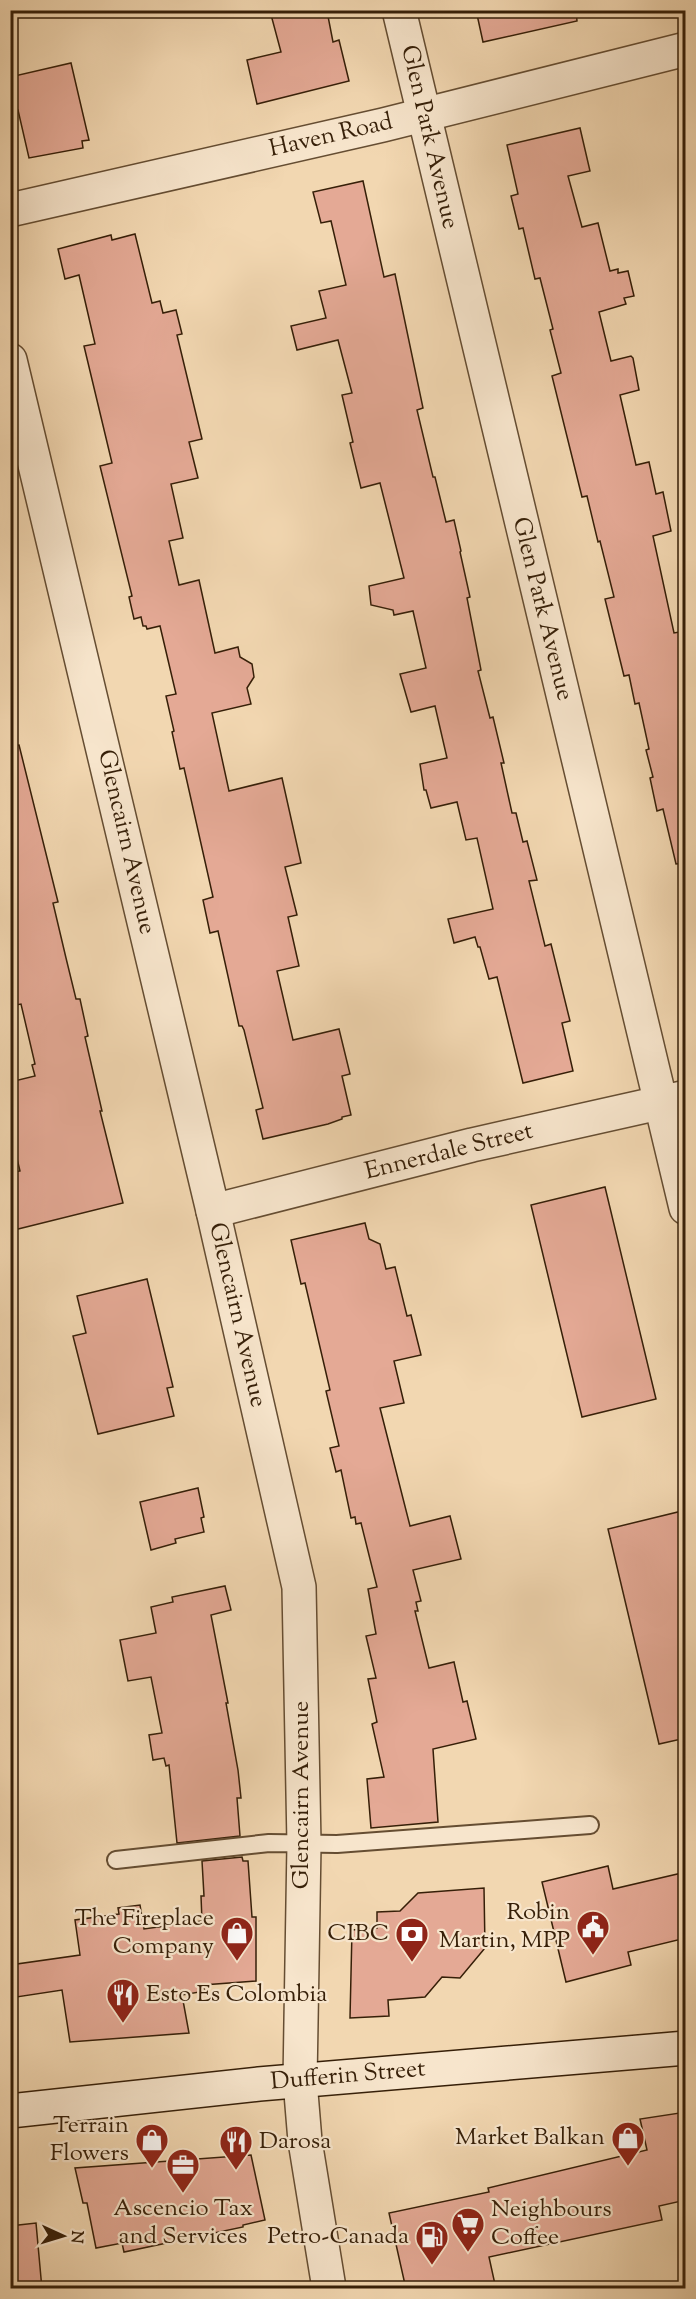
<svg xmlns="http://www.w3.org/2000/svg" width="696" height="2299" viewBox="0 0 696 2299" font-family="'Sorts Mill Goudy',serif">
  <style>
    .building { fill: #e4a995; stroke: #361f08; stroke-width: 1.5 }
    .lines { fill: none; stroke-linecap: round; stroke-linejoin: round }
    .service-casing { stroke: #654d32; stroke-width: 20 }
    .minor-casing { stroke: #654d32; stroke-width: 36 }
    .tertiary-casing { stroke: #654d32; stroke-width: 36 }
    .secondary-casing { stroke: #361f08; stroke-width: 36 }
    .service { stroke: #f7e5cc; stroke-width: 16 }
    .minor { stroke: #f7e5cc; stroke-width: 33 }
    .tertiary { stroke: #f7e5cc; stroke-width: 33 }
    .secondary { stroke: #f7e5cc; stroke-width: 33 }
    .labels { text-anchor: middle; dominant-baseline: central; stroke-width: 4.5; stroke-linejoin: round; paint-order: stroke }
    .street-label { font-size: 24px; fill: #361f08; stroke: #f7e5cc }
    .poi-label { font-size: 24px; fill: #361f08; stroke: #f7e5cc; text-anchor: end }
  </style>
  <rect width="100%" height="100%" fill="#f2d7b1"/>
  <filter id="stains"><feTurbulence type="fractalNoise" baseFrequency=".00333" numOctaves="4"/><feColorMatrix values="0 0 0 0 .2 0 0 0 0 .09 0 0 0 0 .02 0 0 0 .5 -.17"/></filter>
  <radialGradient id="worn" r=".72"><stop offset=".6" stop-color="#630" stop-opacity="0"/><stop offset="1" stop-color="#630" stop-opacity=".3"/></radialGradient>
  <g class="building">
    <path d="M476 10H576L577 21 483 42Z"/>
    <path d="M270 11H327L333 42 339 40 349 81 257 104 247 60 281 52Z"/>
    <path d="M71 63 89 140 82 141 83 148 29 158 18 110H15L10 90V77Z"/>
    <path d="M580 128 590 171 568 176 582 227 598 223 610 271 618 269V273L628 271 634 296 624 298 626 304 599 312 611 361 631 356 633 358 639 390 620 395 636 465 649 462 656 494 663 492 671 531 653 536 674 633 686 631V863L676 864 663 809 657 811 650 778 653 777 646 750 649 749 639 703 635 704 629 675 624 676 605 599 614 597 600 541 598 542 587 496 582 497 552 376 561 373 550 330 553 329 540 278 535 279 523 228 519 229 511 196 518 194 507 145Z"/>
    <path d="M363 181 384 277 395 274 423 408 417 410 433 477H435L446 522 454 520 461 551 460 552 470 597 467 598 481 670 478 671 490 718 493 717 504 763H501L512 813H516L523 842 527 841 537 880 529 881 545 946 551 944 570 1021 562 1023 573 1071 523 1083 497 977 489 979 480 947H478L475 937 454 943 448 919 493 909 477 838 466 840 457 802 431 808 426 790H424L420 764 447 758 435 706 411 712 400 674 426 668 413 611 394 615 393 610 371 605 369 586 404 578 380 483 361 488 350 443 353 442 342 395 352 393 338 340 297 350 291 326 326 318 319 291 346 285 331 221 321 223 313 192Z"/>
    <path d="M135 234 152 303 160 301 163 313 176 310 182 334 177 335 202 439 189 442 198 478 171 484 183 538 169 541 179 585 199 580 215 653 238 647 240 657 252 664 254 677 247 688 251 704 212 713 229 791 282 778 301 863 285 867 297 915 288 917 299 966 277 971 293 1040 339 1029 350 1074 342 1076 351 1115 342 1117V1119L328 1124 263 1139 256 1110 263 1108 244 1030 242 1026H239L218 931 210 933 203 900 213 897 184 768 180 769 172 732 174 731 166 696 176 694 160 626 147 629 146 626H143L141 617 134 619 129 597 132 596 100 466 112 463 84 346 95 344 79 275 65 279 58 249 111 235 112 240Z"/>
    <path d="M19 745 58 902 53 903 66 958 76 999H80L88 1036 85 1037 102 1111H100L123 1203 10 1231V1173L20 1171 10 1130V1082L35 1076 32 1065 35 1064 21 1004 10 1006V746Z"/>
    <path d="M605 1187 656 1399 582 1417 531 1205Z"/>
    <path d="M365 1223 369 1239 380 1244 386 1269 395 1267 407 1316 411 1315 421 1355 394 1361 404 1403 380 1408 410 1526 450 1516 461 1559 413 1570 421 1601 416 1602 418 1611H415L429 1668 454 1662 463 1702 467 1701 476 1739 433 1749 438 1822 371 1828 367 1779 384 1777 372 1724 377 1722 368 1679 376 1678 366 1636 376 1634 368 1589 377 1587 361 1523 356 1524 355 1517 351 1518 341 1470 336 1472 330 1448 339 1446 326 1391 330 1390 305 1283 301 1284 291 1240Z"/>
    <path d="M147 1279 173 1387 167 1388 174 1416 98 1434 73 1336 86 1333 77 1296Z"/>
    <path d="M198 1488 204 1517 201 1518 204 1532 175 1539 176 1543 151 1550 140 1502Z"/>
    <path d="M682 1511 686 1526V1738L659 1744 608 1529Z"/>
    <path d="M225 1586 231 1610 211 1615 228 1703H226L238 1770 241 1798H237L240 1836 177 1843 169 1765 166 1766 164 1758 153 1760 149 1735 162 1733 151 1677 128 1681 120 1640 156 1633 151 1607 173 1602 172 1597Z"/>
    <path d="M242 1857 243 1861H248L252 1917H256V1981L203 1985 205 1991 182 1995 189 2033 70 2042 62 1990 10 1998V1965L80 1955 75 1920 119 1914 118 1908 140 1905 144 1929 202 1921 201 1896H204L202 1861Z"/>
    <path d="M608 1866 613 1889 686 1872V1938L628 1952 631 1965 566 1982 542 1882Z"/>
    <path d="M484 1888 485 1948 460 1978 442 1977 425 1997 388 2000 389 2016 350 2018 352 1930 377 1928V1912L400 1911 418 1893Z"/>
    <path d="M686 2112V2200L659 2206 662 2220 489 2257 496 2289H406L389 2213 489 2192 488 2188 647 2150 640 2119Z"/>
    <path d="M251 2155 265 2220 243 2225V2227L124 2252 122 2243 96 2248 87 2203H83L75 2168Z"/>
    <path d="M36 2223 42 2289H10V2226Z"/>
  </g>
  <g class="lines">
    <g class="service-casing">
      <path id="service" d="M116 1860 269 1843 337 1844 590 1825"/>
    </g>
    <g class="minor-casing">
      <g id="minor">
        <path d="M399 10 686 1208"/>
        <path d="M10 210 383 125 686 49"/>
        <path d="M213 1211 472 1145 686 1097"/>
      </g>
    </g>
    <g class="tertiary-casing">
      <path id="tertiary" d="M10 360 213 1211 299 1587 304 1844 300 2081 305 2141 329 2288"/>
    </g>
    <g class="secondary-casing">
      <path id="secondary" d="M10 2111 259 2084 686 2048"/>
    </g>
    <use href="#service" class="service"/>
    <use href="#minor" class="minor"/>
    <use href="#tertiary" class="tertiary"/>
    <use href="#secondary" class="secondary"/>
  </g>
  <defs>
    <g id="civic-pin" transform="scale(1.725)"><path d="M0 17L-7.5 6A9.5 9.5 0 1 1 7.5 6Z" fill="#8f2418" stroke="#f7e5cc"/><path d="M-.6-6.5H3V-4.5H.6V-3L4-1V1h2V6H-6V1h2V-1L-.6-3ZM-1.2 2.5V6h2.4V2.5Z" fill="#fff"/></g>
    <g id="shop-pin" transform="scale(1.725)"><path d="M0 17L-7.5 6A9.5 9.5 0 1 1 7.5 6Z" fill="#8f2418" stroke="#f7e5cc"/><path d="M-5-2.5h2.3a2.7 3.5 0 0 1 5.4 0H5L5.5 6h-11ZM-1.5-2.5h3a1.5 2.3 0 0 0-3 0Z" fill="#fff"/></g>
    <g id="bank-pin" transform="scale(1.725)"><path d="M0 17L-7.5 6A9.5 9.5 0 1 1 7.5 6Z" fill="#8f2418" stroke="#f7e5cc"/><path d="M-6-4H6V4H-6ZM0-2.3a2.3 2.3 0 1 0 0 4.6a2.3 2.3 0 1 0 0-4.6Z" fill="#fff"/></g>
    <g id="restaurant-pin" transform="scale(1.725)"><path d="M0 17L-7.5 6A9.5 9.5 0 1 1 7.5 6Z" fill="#8f2418" stroke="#f7e5cc"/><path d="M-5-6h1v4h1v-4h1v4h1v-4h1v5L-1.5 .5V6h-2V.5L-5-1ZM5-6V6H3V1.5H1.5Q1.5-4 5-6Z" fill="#fff"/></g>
    <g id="office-pin" transform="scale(1.725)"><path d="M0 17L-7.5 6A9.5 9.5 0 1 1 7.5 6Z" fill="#8f2418" stroke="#f7e5cc"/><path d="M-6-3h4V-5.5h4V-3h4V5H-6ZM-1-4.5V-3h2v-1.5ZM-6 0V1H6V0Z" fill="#fff"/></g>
    <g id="supermarket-pin" transform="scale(1.725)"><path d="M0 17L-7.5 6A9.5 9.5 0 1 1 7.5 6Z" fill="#8f2418" stroke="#f7e5cc"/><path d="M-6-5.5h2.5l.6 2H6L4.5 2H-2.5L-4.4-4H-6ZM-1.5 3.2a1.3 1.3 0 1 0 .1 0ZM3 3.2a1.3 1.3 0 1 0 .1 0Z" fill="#fff"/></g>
    <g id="fuel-pin" transform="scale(1.725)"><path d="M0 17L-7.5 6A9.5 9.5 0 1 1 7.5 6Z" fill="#8f2418" stroke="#f7e5cc"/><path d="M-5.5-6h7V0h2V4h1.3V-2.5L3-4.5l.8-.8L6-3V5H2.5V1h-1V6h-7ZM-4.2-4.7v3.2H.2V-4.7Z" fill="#fff"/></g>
  </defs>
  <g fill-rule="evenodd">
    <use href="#civic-pin" x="593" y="1927"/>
    <use href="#shop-pin" x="237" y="1933"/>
    <use href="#bank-pin" x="412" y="1934"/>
    <use href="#restaurant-pin" x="123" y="1995"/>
    <use href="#shop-pin" x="628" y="2138"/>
    <use href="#shop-pin" x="152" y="2140"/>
    <use href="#restaurant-pin" x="236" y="2142"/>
    <use href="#office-pin" x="183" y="2165"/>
    <use href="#supermarket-pin" x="468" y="2224"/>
    <use href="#fuel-pin" x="432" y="2237"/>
  </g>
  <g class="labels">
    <g class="street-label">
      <text transform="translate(331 136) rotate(-13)">Haven Road</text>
      <text transform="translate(429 137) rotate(77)">Glen Park Avenue</text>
      <text transform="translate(542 609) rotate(76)">Glen Park Avenue</text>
      <text transform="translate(126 842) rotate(77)">Glencairn Avenue</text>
      <text transform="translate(449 1152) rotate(-14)">Ennerdale Street</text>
      <text transform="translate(237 1315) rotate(77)">Glencairn Avenue</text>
      <text transform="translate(302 1795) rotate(-90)">Glencairn Avenue</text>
      <text transform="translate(348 2076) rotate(-5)">Dufferin Street</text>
    </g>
    <g class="poi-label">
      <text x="570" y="1913">Robin<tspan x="570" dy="28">Martin, MPP</tspan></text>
      <text x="214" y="1919">The Fireplace<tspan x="214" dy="28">Company</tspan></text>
      <text x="389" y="1934">CIBC</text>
      <text x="146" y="1995" text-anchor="start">Esto Es Colombia</text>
      <text x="129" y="2126">Terrain<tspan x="129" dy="28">Flowers</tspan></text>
      <text x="605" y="2138">Market Balkan</text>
      <text x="259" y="2142" text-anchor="start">Darosa</text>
      <text x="183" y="2209" text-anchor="middle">Ascencio Tax<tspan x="183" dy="28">and Services</tspan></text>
      <text x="491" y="2210" text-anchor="start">Neighbours<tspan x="491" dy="28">Coffee</tspan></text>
      <text x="409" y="2237">Petro-Canada</text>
    </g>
  </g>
  <rect width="696" height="2299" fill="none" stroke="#f2d7b1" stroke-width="36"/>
  <rect x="12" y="12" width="672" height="2275" fill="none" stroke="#361f08" stroke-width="3"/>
  <rect x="18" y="18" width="660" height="2263" fill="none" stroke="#361f08" stroke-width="1.5"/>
  <g transform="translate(63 2236) rotate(94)" stroke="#f7e5cc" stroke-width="4.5" paint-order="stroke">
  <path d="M0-4.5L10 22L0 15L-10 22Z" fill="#361f08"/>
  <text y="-9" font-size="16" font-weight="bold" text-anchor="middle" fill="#361f08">N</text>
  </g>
  <rect width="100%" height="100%" filter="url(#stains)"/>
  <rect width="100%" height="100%" fill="url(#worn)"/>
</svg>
